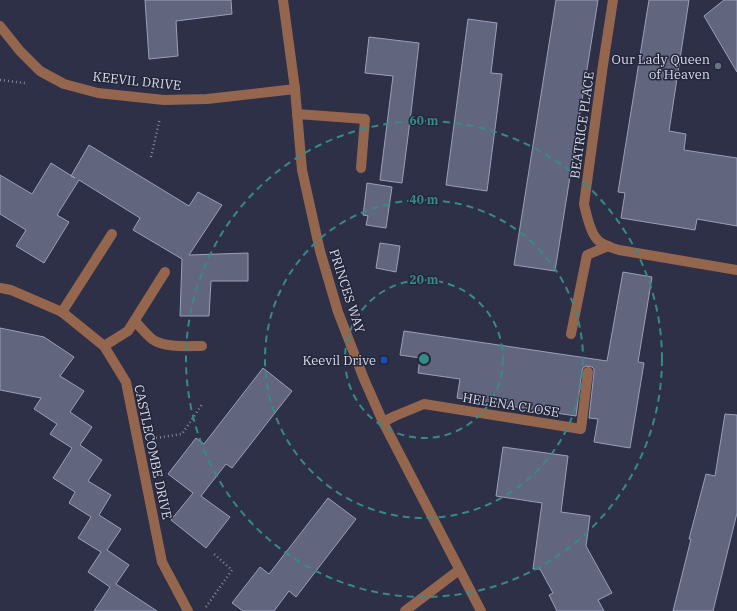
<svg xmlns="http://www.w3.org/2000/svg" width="737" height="611" viewBox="0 0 737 611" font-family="'IBM Plex Serif',serif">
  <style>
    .building { fill: #62657e; stroke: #9b9fba }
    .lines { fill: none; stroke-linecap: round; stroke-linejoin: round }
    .path { stroke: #87899b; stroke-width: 2.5; stroke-dasharray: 1 3; stroke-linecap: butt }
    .minor { stroke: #95664e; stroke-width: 10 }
    .ring { fill: none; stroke: #378a87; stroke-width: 2; stroke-dasharray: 7 5 }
    .worship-dot { fill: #6b7280; stroke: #24263b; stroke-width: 1.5 }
    .transit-dot { fill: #1a4fb4; stroke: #24263b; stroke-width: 1.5 }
    .labels { text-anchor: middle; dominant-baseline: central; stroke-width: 3; stroke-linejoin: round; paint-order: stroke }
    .poi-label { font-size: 13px; fill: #d9dbe9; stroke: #24263b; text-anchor: end }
    .street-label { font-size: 13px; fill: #d9dbe9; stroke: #24263b }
    .centre { fill: #378a87; stroke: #24263b; stroke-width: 2 }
    .ring-label { font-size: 12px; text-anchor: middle; font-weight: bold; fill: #378a87; stroke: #24263b; stroke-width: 3; stroke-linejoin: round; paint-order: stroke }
  </style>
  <rect width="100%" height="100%" fill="#2d3046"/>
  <g class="building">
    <path d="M145 0H231L232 14 176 21 178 56 149 59Z"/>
    <path d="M556 0H598L555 271 514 265Z"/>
    <path d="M649 0H689L669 131 686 134 684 150 737 158V226L697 219 695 230 621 218 625 193 618 192Z"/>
    <path d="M724 0H737V72L704 16Z"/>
    <path d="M468 19 497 23 491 73 502 74 487 191 446 185Z"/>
    <path d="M369 37 419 43 411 113 402 183 380 180 393 76 365 73Z"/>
    <path d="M89 145 189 206 198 192 222 205 189 255 248 253V281H211L209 316H180L182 259 133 230 140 218 79 180 57 215 69 222 44 263 16 246 26 230 0 214V175L32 194 51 163 75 178 71 176Z"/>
    <path d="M367 183 392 187 386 228 366 225 368 216 363 215Z"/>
    <path d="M380 243 400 246 396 272 376 268Z"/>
    <path d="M623 272 652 277 638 362 644 363 630 448 594 442 598 419 589 418 594 373V369L592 367 586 366 583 368 582 371 576 416 457 398 460 379 418 373 420 358 400 355 404 331 607 361Z"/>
    <path d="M0 328 44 337 74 357 60 376 84 391 70 412 92 427 80 445 102 460 88 481 111 495 99 515 121 529 107 550 129 565 116 584 157 611H94L110 587 88 572 101 552 78 538 91 517 69 503 75 492 53 478 72 448 50 434 57 424 34 409 41 398 0 390Z"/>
    <path d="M263 368 292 391 232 468 226 464 201 496 230 517 206 548 171 520 193 493 168 474 196 438 204 444Z"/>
    <path d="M725 414 737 415V513L713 611H673L691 539H689L706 474 715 476Z"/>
    <path d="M503 447 568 456 561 512 590 516 586 546 612 593 598 600 604 611H557L549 595 553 593 540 569H533L542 503 496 496Z"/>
    <path d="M328 498 356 519 296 597 289 591 274 611H243L232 603 260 567 269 574Z"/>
  </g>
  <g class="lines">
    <g class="path">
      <path d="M0 80 25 83"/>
      <path d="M151 157 160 118"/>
      <path d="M156 438 182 434 203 403"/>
      <path d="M206 607 232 570 214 554"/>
    </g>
    <g class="minor">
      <path d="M283 0 295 89 302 170 320 251 338 312 364 379 383 422 481 611"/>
      <path d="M613 0 603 65 584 204C586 213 590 231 596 238 600 244 612 248 619 250L737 270"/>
      <path d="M0 26 20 51 40 71 64 84 98 93 164 100 207 99 295 89"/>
      <path d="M297 114 365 119 361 168"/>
      <path d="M0 288 11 290 62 312 104 346 126 382 162 562 188 611"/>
      <path d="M62 312 112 234"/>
      <path d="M135 321C140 327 146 334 152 339 164 348 188 346 202 346"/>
      <path d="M571 334 587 255 608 246"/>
      <path d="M104 346 128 331 165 272"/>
      <path d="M383 422 395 416 424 404 581 429 588 372"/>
      <path d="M405 611 459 570"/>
    </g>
  </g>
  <g class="ring">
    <circle cx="424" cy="359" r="79"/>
    <circle cx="424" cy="359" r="159"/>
    <circle cx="424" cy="359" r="238"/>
  </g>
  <circle class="worship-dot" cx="718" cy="66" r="4"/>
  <rect class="transit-dot" x="380" y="356" width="8" height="8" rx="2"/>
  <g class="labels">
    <g class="poi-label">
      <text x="710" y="59">Our Lady Queen<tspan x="710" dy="15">of Heaven</tspan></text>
      <text x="376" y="360">Keevil Drive</text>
    </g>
    <g class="street-label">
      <text transform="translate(137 81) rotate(6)">KEEVIL DRIVE</text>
      <text transform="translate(582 125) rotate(-82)">BEATRICE PLACE</text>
      <text transform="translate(347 291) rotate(72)">PRINCES WAY</text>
      <text transform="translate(511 405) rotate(9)">HELENA CLOSE</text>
      <text transform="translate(153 452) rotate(78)">CASTLECOMBE DRIVE</text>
    </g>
  </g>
  <circle cx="424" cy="359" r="6" class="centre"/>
  <g class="ring-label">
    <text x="424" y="125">60 m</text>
    <text x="424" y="204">40 m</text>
    <text x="424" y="284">20 m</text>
  </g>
</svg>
